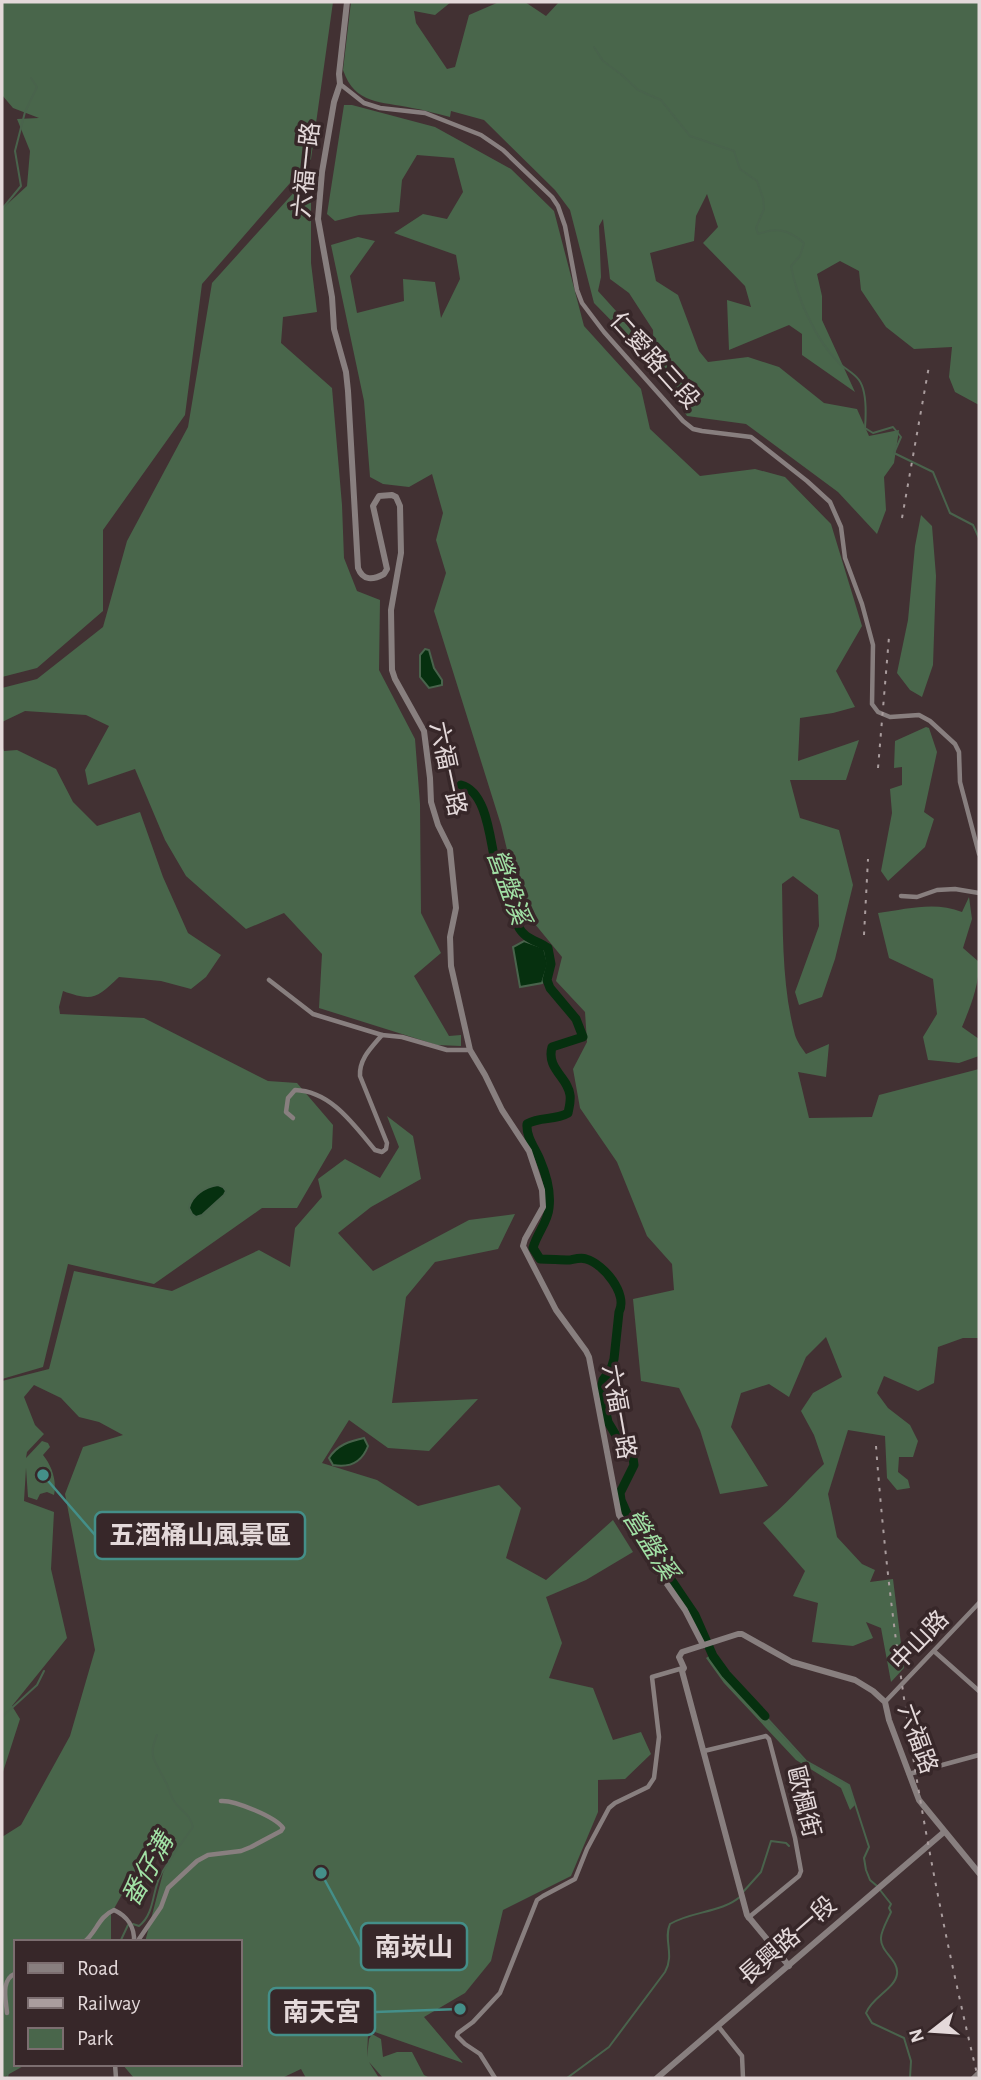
<svg xmlns="http://www.w3.org/2000/svg" width="981" height="2080" viewBox="0 0 981 2080" font-family="'Alegreya Sans','Noto Sans TC',sans-serif">
  <style>
    .green { fill: #49664b }
    .water { fill: #06300f; stroke: #49634c; stroke-width: 2 }
    .lines { fill: none; stroke-linecap: round; stroke-linejoin: round }
    .stream { stroke: #49634c; stroke-width: 2 }
    .river { stroke: #06300f; stroke-width: 9 }
    .minor { stroke: #887f7f; stroke-width: 4.5 }
    .tertiary { stroke: #887f7f; stroke-width: 6 }
    .rail { stroke: #aa9d9e; stroke-width: 2; stroke-dasharray: 3.5 7; stroke-linecap: butt }
    .labels { text-anchor: middle; dominant-baseline: central; stroke-width: 7; stroke-linejoin: round; paint-order: stroke }
    .street-label { font-size: 24px; fill: #e4d9da; stroke: #372729 }
    .water-label { font-size: 26px; font-style: italic; fill: #a1e1a5; stroke: #372729 }
    .leader { fill: none; stroke: #448f89; stroke-width: 2.5 }
    .callout-dot { fill: #448f89; stroke: #372729; stroke-width: 2.5 }
    .callout { fill: #372729; stroke: #448f89; stroke-width: 2.5 }
    .callout-label { font-size: 26px; text-anchor: middle; font-weight: bold; fill: #e4d9da }
  </style>
  <rect width="100%" height="100%" fill="#423133"/>
  <g class="green">
    <path d="M2 2H333L311 159 202 284 185 415 103 530V611L37 668 2 677V209L27 186 30 151 17 119 39 118 13 108 2 95Z"/>
    <path d="M351 2H451L435 15 414 11 416 23 447 69 455 67 469 15 499 2H525L546 16 559 2H979V405L955 392 949 377 952 347 914 349 886 327 861 290 859 271 840 261 817 274 822 296V320L855 392 802 355V334L789 325 729 350 727 300 751 307 745 286 703 243 718 227 707 194 696 216 694 241 650 253 656 281 678 295 699 351 708 362 748 357 779 367 824 403 857 409 869 436 899 430 894 463 884 477 886 510 877 534 838 492 746 424 687 416 654 364 653 330 629 293 610 279 603 219 599 226 601 277 598 291 626 322 640 347 636 346 594 303 570 210 555 190 484 120 451 111 450 117C437 114 425 110 412 108 381 101 355 105 343 70Z"/>
    <path d="M344 105H352L435 127 511 169 554 211 584 326 641 389 650 429 700 476 755 469 785 477 831 524 862 626 836 671 855 707 833 713 800 718 798 761 859 740 846 780H790L800 818 839 830 853 885 835 959 822 997 799 1005 795 992 819 926 818 895 793 876 782 884C783 933 782 987 795 1035 797 1042 802 1048 806 1054L829 1044 826 1077 798 1072 809 1118 872 1117 879 1095 979 1069V1338H963L938 1347 934 1383 918 1391 884 1376 877 1393 888 1408 910 1425 918 1441 913 1457H899L898 1472 908 1480 910 1488 897 1490 887 1478 885 1436 848 1430 828 1494 837 1537 862 1564 875 1570 870 1582 893 1579 904 1668 891 1682 881 1628 866 1622 873 1638 853 1646 812 1642 818 1603 793 1596 805 1571 763 1523C785 1506 803 1484 824 1464L814 1435 801 1411 813 1393 842 1377 826 1337 806 1357 789 1397 769 1384 741 1393 731 1427 768 1486 720 1494 700 1430 679 1388 641 1381 633 1299 674 1290 672 1264 647 1236 617 1162 580 1108 573 1069 587 1042 585 1012 556 981 562 957 521 907 501 825 434 611 446 573 436 540 443 513 432 474 409 487 383 484 370 477 364 401 331 245 358 237 375 241 350 276 357 313 404 301 403 279 435 282 441 318 460 279 456 255 394 233 423 214 447 219 463 192 454 158 417 155 402 180 399 212 359 215 335 221 327 214Z"/>
    <path d="M311 178V263L317 312 283 317 281 343 332 388 342 505 344 558 357 591 380 600 379 670 415 739 420 804 421 913 441 953 414 976 449 1036 461 1035V1046L437 1045 319 1008 322 954 284 913 246 929 186 876 165 840 135 769 88 785 85 770 109 726 86 715 25 711 2 722V688L37 679 103 627 127 541 188 427 212 283 297 189Z"/>
    <path d="M921 515 932 526 936 576 933 665 922 697 910 690 897 673 908 620 915 546Z"/>
    <path d="M926 727 929 728 937 752 924 812 934 819 925 847 888 881 881 871 892 813 890 789 902 785V767L894 768 895 741Z"/>
    <path d="M2 745 4 751 17 750 56 769 73 802 97 826 140 812 163 877 188 933 221 955 206 977 191 989 161 981 119 977C97 998 93 1002 63 991L59 1007 60 1014 144 1018 268 1081 297 1083 333 1125 332 1148 297 1208H262L154 1284 68 1264 43 1367 2 1379Z"/>
    <path d="M969 897 972 919 963 948 979 962C979 986 971 1005 962 1027L979 1039V1056L959 1063 928 1060 923 1037 937 1014 933 979 889 958 878 913C907 909 935 901 962 912Z"/>
    <path d="M387 1116 413 1136 421 1179 371 1207 338 1233 373 1271 469 1220 515 1214 498 1249 435 1262 406 1297 392 1403 478 1399 429 1451 388 1448 349 1420 322 1463 377 1480 418 1506 499 1485 521 1508 506 1558 546 1580 613 1520 633 1552 586 1580 546 1597 562 1643 549 1678 593 1688 613 1740 641 1732 651 1754 625 1779 598 1780V1812L571 1876 503 1910 491 1961 465 1993 424 2017 463 2063 372 2031 368 2034 367 2057 369 2039 372 2034 381 2039 383 2057 397 2052H412L424 2075 430 2078H383L369 2062 379 2078H306L301 2069 282 2078H134L122 2064H240V1942H145L163 1873 177 1843 143 1857 111 1914V1942H16V2064H27L2 2078V1837L21 1825 70 1736 95 1650 65 1494 83 1447 123 1435 99 1422 79 1417 61 1398 34 1385 24 1397 35 1425 44 1434 27 1452 26 1458 42 1441 48 1443 50 1447 43 1455C52 1466 57 1481 54 1495L47 1492 40 1494 37 1500 28 1497 26 1468 24 1501 54 1512 51 1569 67 1638 12 1706 20 1719 2 1775V1381L49 1369 74 1271 172 1291 259 1250 290 1267 295 1228 322 1197 318 1179 345 1159 380 1178 399 1147Z"/>
    <path d="M712 1654 726 1674 805 1761 849 1785 855 1805 850 1810 841 1788 796 1760 724 1683 706 1658Z"/>
  </g>
  <g class="water">
    <path d="M425 649 429 650 434 668 442 680V685L429 688 420 677V655Z"/>
    <path d="M524 941 544 948 548 964 542 983 520 987 513 947Z"/>
    <path d="M218 1185 223 1187 226 1191 224 1195 202 1215 196 1217 192 1214 189 1208C192 1195 205 1187 218 1185Z"/>
    <path d="M364 1438 368 1446C362 1462 350 1468 333 1465L329 1458C337 1445 350 1441 364 1438Z"/>
  </g>
  <g class="lines">
    <g class="stream">
      <path d="M594 47 603 61 622 75 638 90 661 100 690 136 734 151 740 169 757 181 763 198 764 209 756 228 758 234C778 227 789 230 804 243L800 256 791 266C797 298 815 339 839 363 845 369 854 373 859 380 867 391 866 415 865 428L873 433 893 427 901 437 894 453 933 472 950 513 973 525 979 538"/>
      <path d="M2 209 21 186 15 151 25 112 37 87 31 78"/>
      <path d="M765 1716 806 1761 849 1785 869 1847 864 1858 866 1870 870 1880 877 1886"/>
      <path d="M2 1717 37 1685 44 1671"/>
      <path d="M880 1890 891 1904 889 1908 891 1912C888 1919 881 1931 881 1938 880 1952 899 1960 897 1974 895 1989 872 1997 866 2013L872 2023 904 2038 911 2061 910 2078"/>
      <path d="M743 1892 761 1872 771 1841 786 1843 789 1846"/>
      <path d="M133 1924 139 1926C155 1914 152 1890 161 1874 171 1858 182 1842 193 1827 189 1812 181 1812 174 1801 170 1795 169 1787 165 1781 156 1761 147 1758 157 1735"/>
      <path d="M120 1942 128 1925"/>
      <path d="M7 2078 8 2072 20 2064"/>
      <path d="M567 2078 609 2047 665 1972C675 1954 663 1940 670 1924 691 1911 722 1913 741 1896"/>
    </g>
    <path class="river" d="M461 785C488 792 490 843 496 865 502 885 508 909 518 926 525 940 537 940 548 948L551 964 547 980 550 988 576 1019 583 1037 552 1047C546 1069 568 1077 570 1095 571 1101 569 1108 568 1113 554 1121 541 1116 527 1124 526 1137 535 1148 540 1160 546 1174 551 1192 549 1208 548 1222 537 1233 533 1248L540 1259C550 1259 560 1260 569 1260 575 1259 581 1257 586 1259 604 1264 628 1294 619 1312L614 1359 611 1369 603 1380 601 1390 608 1422 623 1447 633 1458 634 1465 620 1493 621 1500 628 1516 695 1615 713 1656 726 1674 765 1716"/>
    <g class="minor">
      <path d="M340 84 364 103 380 108 425 113 481 135 503 150 552 197 558 206 565 226 577 290 582 303 604 332 683 421 693 429 702 431 751 437 807 481 830 502 841 527 845 558 862 604 873 645 872 704 878 712 890 717 919 715 930 721 955 744 959 752 960 782 979 854"/>
      <path d="M901 896 917 897 937 890 955 889 979 893"/>
      <path d="M269 980 313 1014 382 1035"/>
      <path d="M293 1118 286 1112 288 1098 295 1090C331 1091 354 1125 375 1150L382 1152 386 1149 387 1143 360 1076C359 1059 371 1048 382 1035L402 1037 447 1050H470"/>
      <path d="M935 1652 979 1691"/>
      <path d="M885 1702 979 1603"/>
      <path d="M911 1717 919 1771"/>
      <path d="M704 1751 766 1736 769 1739 795 1838 801 1871 799 1876 748 1918"/>
      <path d="M909 1774 979 1755"/>
      <path d="M84 1942C97 1932 98 1917 114 1910 127 1916 135 1927 134 1942"/>
      <path d="M137 1942 161 1907 168 1888 197 1861 208 1855 241 1851 251 1847 281 1831 283 1828C276 1817 234 1800 221 1801"/>
      <path d="M7 2013C6 1999 0 1980 16 1973"/>
      <path d="M718 2026 742 2056 743 2078"/>
      <path d="M115 2064 116 2078"/>
      <path d="M495 2078 480 2054 465 2044 457 2036 458 2033 473 2022 500 1993 537 1900 543 1896 575 1879 587 1849 609 1808 615 1803 648 1787 654 1778 659 1737 652 1677 683 1668"/>
      <path d="M973 2078 979 2072"/>
    </g>
    <g class="tertiary">
      <path d="M347 2 339 74 340 84 334 102 322 172 318 219 332 297 334 329 346 372 348 391 358 568C363 581 373 580 384 574L387 569 373 506 379 496 392 495 396 497 400 506 401 553 391 610 392 670 395 679 424 731 430 778 431 802 438 825 450 849 456 908 450 937 451 966 470 1050 485 1075 502 1110 529 1151 542 1190 543 1207 525 1239 523 1246 556 1310 586 1351 589 1357 619 1515 685 1610 703 1645"/>
      <path d="M789 1966 747 1915 682 1671 684 1668 679 1657 682 1652 738 1634H742L792 1662 855 1680 873 1691 885 1702 889 1720 919 1800 979 1873"/>
      <path d="M657 2078 944 1832"/>
    </g>
    <g class="rail">
      <path d="M902 518 929 366"/>
      <path d="M878 768 889 637"/>
      <path d="M864 935 868 859"/>
      <path d="M876 1446C892 1660 928 1870 978 2078"/>
    </g>
  </g>
  <g class="labels">
    <g class="street-label">
      <text transform="translate(307 170) rotate(-84)">六福一路</text>
      <text transform="translate(654 361) rotate(48)">仁愛路三段</text>
      <text transform="translate(447 769) rotate(78)">六福一路</text>
      <text transform="translate(618 1412) rotate(80)">六福一路</text>
      <text transform="translate(920 1641) rotate(-46)">中山路</text>
      <text transform="translate(917 1739) rotate(70)">六福路</text>
      <text transform="translate(803 1802) rotate(76)">歐楓街</text>
      <text transform="translate(788 1941) rotate(-41)">長興路一段</text>
    </g>
    <g class="water-label">
      <text transform="translate(508 887) rotate(70)">營盤溪</text>
      <text transform="translate(650 1545) rotate(58)">營盤溪</text>
      <text transform="translate(148 1870) rotate(-61)">番仔溝</text>
    </g>
  </g>
  <path class="leader" d="M43 1475L95 1535M321 1873L361 1947M460 2009L375 2012"/>
  <g class="callout-dot">
    <circle cx="43" cy="1475" r="7"/>
    <circle cx="321" cy="1873" r="7"/>
    <circle cx="460" cy="2009" r="7"/>
  </g>
  <g class="callout">
    <rect x="95" y="1512" width="210" height="47" rx="7"/>
    <rect x="361" y="1923" width="106" height="47" rx="7"/>
    <rect x="269" y="1988" width="106" height="47" rx="7"/>
  </g>
  <g class="callout-label">
    <text x="200" y="1544">五酒桶山風景區</text>
    <text x="414" y="1956">南崁山</text>
    <text x="322" y="2021">南天宮</text>
  </g>
  <rect width="981" height="2080" fill="none" stroke="#e4d9da" stroke-width="7"/>
  <rect x="14" y="1940" width="228" height="126" fill="#372729" stroke="#7c6e70" stroke-width="2"/>
  <rect x="28" y="1963" width="35" height="10" fill="#887f7f" stroke="#7c6e70" stroke-width="2"/>
  <text x="77" y="1975" font-size="21" fill="#e4d9da">Road</text>
  <rect x="28" y="1998" width="35" height="10" fill="#aa9d9e" stroke="#7c6e70" stroke-width="2"/>
  <text x="77" y="2010" font-size="21" fill="#e4d9da">Railway</text>
  <rect x="28" y="2028" width="35" height="21" fill="#49664b" stroke="#7c6e70" stroke-width="2"/>
  <text x="77" y="2045" font-size="21" fill="#e4d9da">Park</text>
  <g transform="translate(932 2031) rotate(253)" stroke="#372729" stroke-width="5" paint-order="stroke">
  <path d="M0-5L12 26L0 18L-12 26Z" fill="#e4d9da"/>
  <text y="-10" font-size="19" font-weight="bold" text-anchor="middle" fill="#e4d9da">N</text>
  </g>
</svg>
